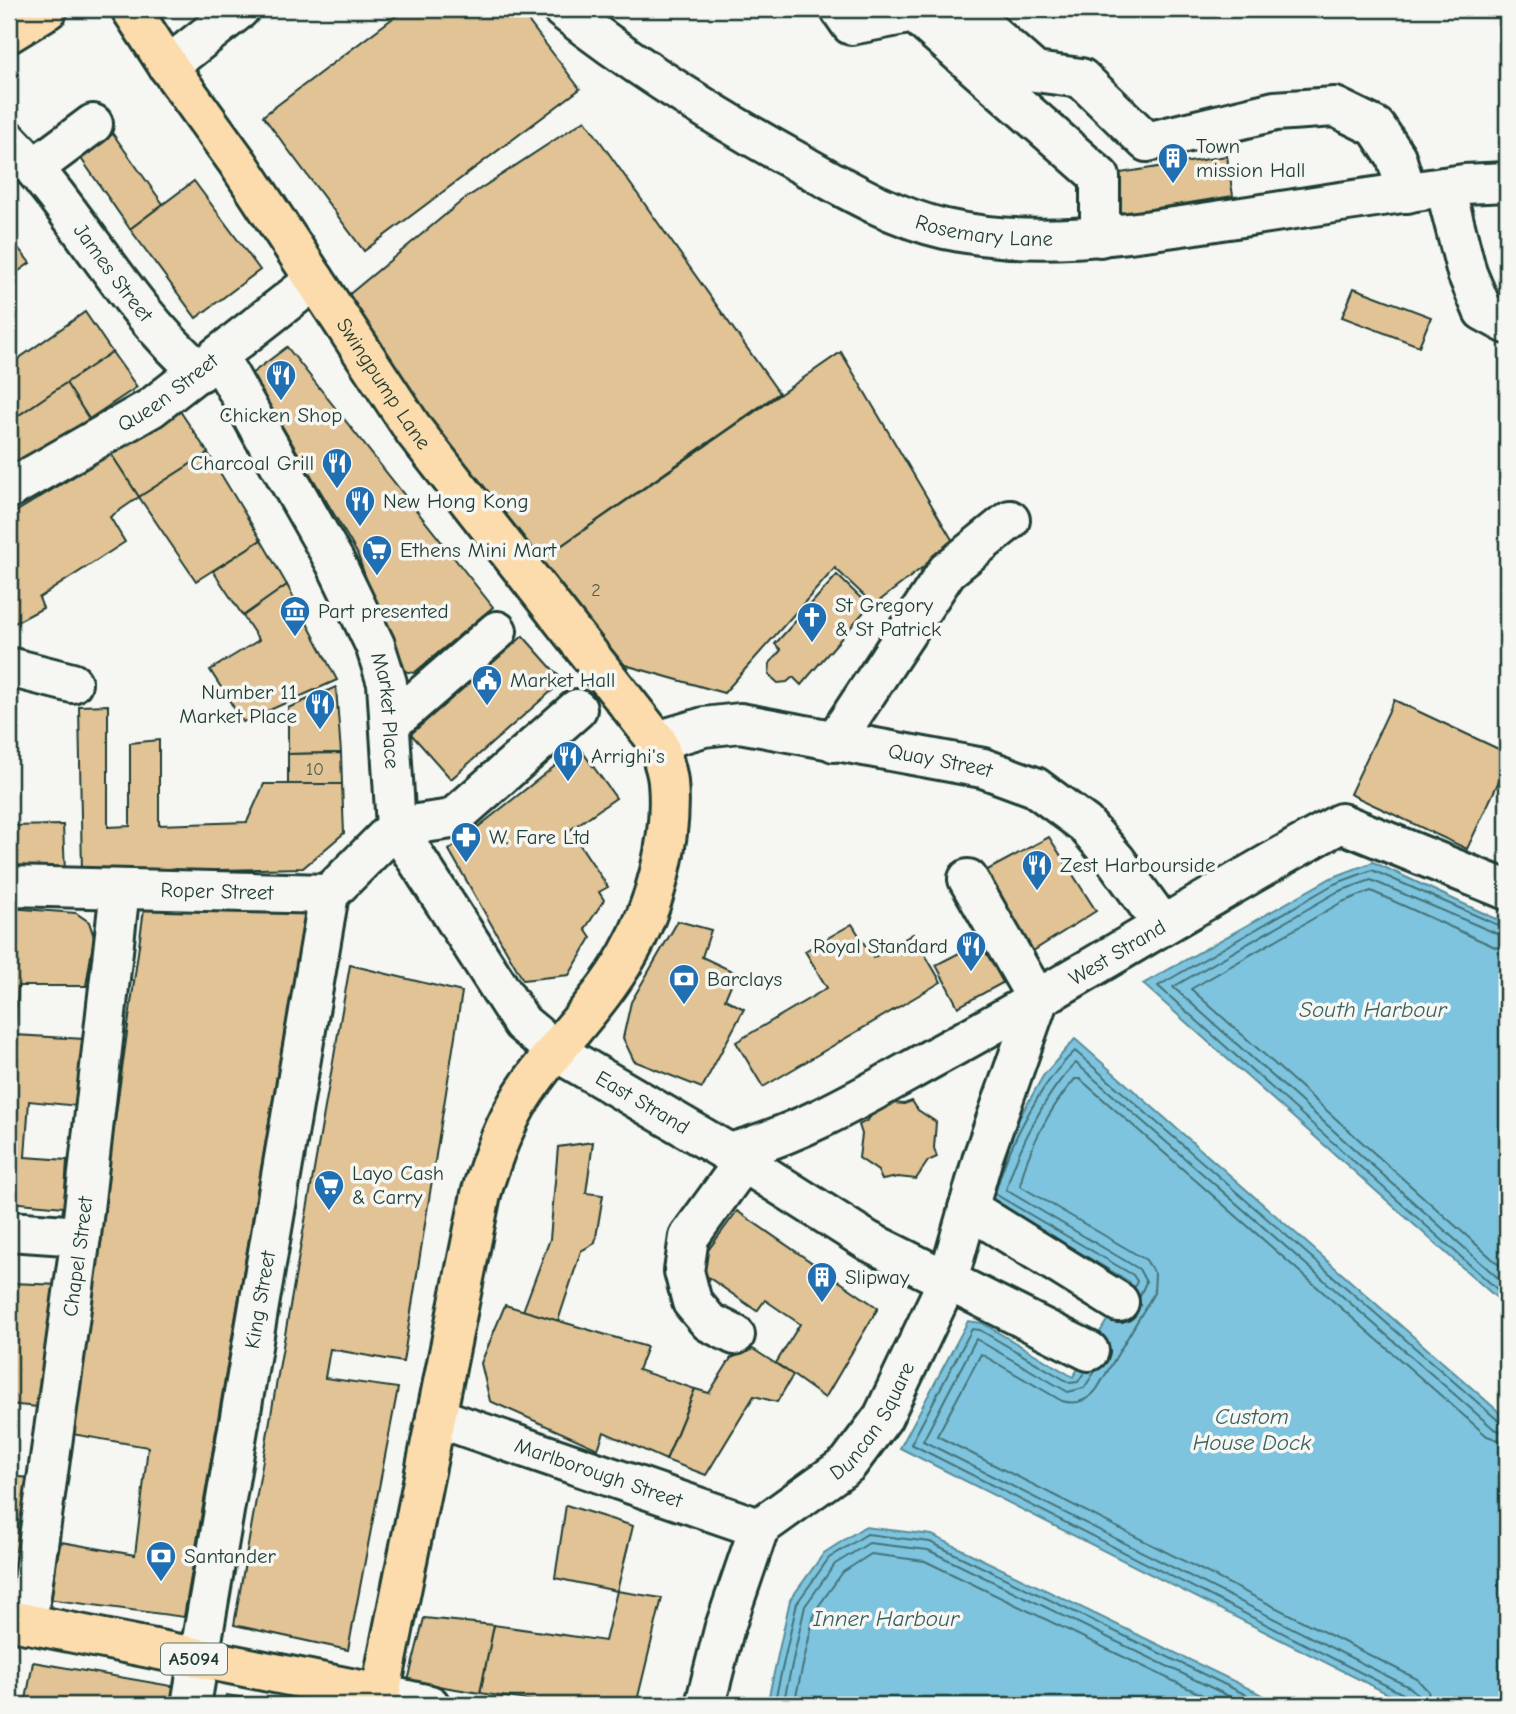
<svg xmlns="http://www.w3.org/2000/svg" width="1516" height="1714" viewBox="0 0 1516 1714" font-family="'Comic Neue',sans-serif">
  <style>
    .water { fill: #7ec4de; stroke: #588e9a; stroke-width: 2 }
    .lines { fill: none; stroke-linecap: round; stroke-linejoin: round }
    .shore { stroke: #457378; stroke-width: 2 }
    .building { fill: #e1c395; stroke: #1f3d34; stroke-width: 2 }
    .minor-casing { stroke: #1f3d34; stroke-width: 44 }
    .major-casing { stroke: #1f3d34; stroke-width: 44 }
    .minor { stroke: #f6f6f2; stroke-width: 38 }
    .major { stroke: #fcdcac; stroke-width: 38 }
    .labels { text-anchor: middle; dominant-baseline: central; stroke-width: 7; stroke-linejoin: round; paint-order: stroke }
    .number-label { font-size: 18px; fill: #505e4c }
    .shield { fill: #f6f6f2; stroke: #60746d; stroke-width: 2 }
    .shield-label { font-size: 19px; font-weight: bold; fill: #1f3d34 }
    .poi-label { font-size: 21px; fill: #1f3d34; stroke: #f6f6f2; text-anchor: start }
    .street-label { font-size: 21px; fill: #1f3d34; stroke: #f6f6f2 }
    .water-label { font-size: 23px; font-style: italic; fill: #375f5e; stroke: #f6f6f2 }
  </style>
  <rect width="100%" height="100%" fill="#f6f6f2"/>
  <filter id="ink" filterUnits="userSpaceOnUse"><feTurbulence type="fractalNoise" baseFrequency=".0143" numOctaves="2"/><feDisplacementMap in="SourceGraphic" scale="14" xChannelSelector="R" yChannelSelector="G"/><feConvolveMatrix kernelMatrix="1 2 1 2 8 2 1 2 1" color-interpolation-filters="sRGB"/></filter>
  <g filter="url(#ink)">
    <g class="water">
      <path d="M1373 862 1507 924V1307L1143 984 1331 878Z"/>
      <path d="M1075 1039 1507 1419V1705H1410L900 1448 968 1321 982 1323 1073 1377 1130 1282 985 1197 1016 1124 1043 1076Z"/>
      <path d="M864 1527 932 1535 1283 1705H767L790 1600 824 1553Z"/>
    </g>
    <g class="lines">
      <g class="shore">
        <path d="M1507 929 1372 870 1334 884 1158 986 1507 1298"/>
        <path d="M1507 938 1371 880 1337 892 1173 987 1507 1286"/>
        <path d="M1507 949 1495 947 1371 891 1342 902 1191 989 1507 1272"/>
        <path d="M1134 1289 1137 1281 1133 1275 995 1194C1007 1148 1040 1083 1075 1051L1500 1422 1507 1424"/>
        <path d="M1139 1298 1146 1282 1139 1269 1006 1190C1017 1151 1046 1091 1076 1063L1494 1429 1507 1433"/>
        <path d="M1096 1370 1084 1388 1068 1392 976 1339 923 1441 1411 1688 1419 1696 1420 1705"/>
        <path d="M1085 1371 1078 1382 1070 1383 980 1330 972 1329 911 1444 1407 1696 1412 1705"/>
        <path d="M774 1705 797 1603 829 1558 867 1534 930 1542 1267 1705"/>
        <path d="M783 1705 805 1606 835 1564 869 1543 928 1550 1247 1705"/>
        <path d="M794 1705 815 1611 843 1572 871 1554 925 1561 1223 1705"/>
        <path d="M1431 1705 1428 1691 1417 1679 937 1436 981 1354 1062 1401C1076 1405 1088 1401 1097 1389L1154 1293 1155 1274 1146 1260 1020 1186C1027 1150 1051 1106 1075 1079H1080L1487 1436 1507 1443"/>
      </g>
    </g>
    <g class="building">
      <path d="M405 9H519L580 89 364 251 263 116Z"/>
      <path d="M585 120 779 393 535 564 340 302 463 200Z"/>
      <path d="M113 134 163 204 130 229 80 157Z"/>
      <path d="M1227 156 1233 196 1120 214 1114 174Z"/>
      <path d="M194 181 260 270 196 318 130 229Z"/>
      <path d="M9 236 30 263 9 278Z"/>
      <path d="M1354 288 1431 317 1419 346 1342 317Z"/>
      <path d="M85 312 112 352 9 422V351L15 361Z"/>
      <path d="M287 347 493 607 414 673 398 670 357 553 251 374Z"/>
      <path d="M112 352 137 387 89 419 66 383Z"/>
      <path d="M841 352 954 543 874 605 835 568 724 693 625 665 535 564Z"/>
      <path d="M66 383 89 419 9 471V422Z"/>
      <path d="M180 411 208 453 139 497 111 454Z"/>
      <path d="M208 453 261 540 196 581 139 497Z"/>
      <path d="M111 454 139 497 110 517 125 542 39 598 43 608 11 625 9 516Z"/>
      <path d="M261 540 287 585 243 616 213 571Z"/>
      <path d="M837 575 869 606 801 685 793 677 787 682 778 683 769 675 770 663 781 650 775 644Z"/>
      <path d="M287 585 337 680 243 722 210 670 259 640 243 616Z"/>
      <path d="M523 636 563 681 451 779 411 734Z"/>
      <path d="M336 687 341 753 288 754V708Z"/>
      <path d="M1394 700 1507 753V764L1467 849 1350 794Z"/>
      <path d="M108 705V827L130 826V743L159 740V825L247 822 264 784H342L344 833 303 868 82 873 79 706Z"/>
      <path d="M579 747 616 798 570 830 608 887 599 892 604 900 585 929 591 938 569 975 523 980 449 850Z"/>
      <path d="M341 753 342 784H288V754Z"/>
      <path d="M63 825 65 872 9 871V826Z"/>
      <path d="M1049 837 1096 911 1025 956 980 874Z"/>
      <path d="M9 908 76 913 89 922 94 937 86 986H18L15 1035 84 1039 78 1106 29 1101 25 1157 67 1160 64 1207 9 1202Z"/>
      <path d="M144 909 305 913 184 1617 47 1599 61 1542 135 1555 148 1447 72 1434Z"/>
      <path d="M678 921 711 930 702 957 736 973 725 999 744 1009 702 1088 634 1061 623 1038 631 1002Z"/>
      <path d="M852 924 873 958 913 934 941 982 763 1087 736 1042 827 988 805 951Z"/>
      <path d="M986 939 1006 981 958 1007 936 965Z"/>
      <path d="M350 965 462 992 403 1362 330 1349 325 1378 398 1388 348 1650 234 1625Z"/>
      <path d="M912 1101 918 1110 936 1122 934 1148 937 1157 928 1161 916 1179 898 1177 882 1180 878 1171 859 1158 862 1134 859 1125 868 1120 881 1102 904 1104Z"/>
      <path d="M593 1142 586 1193 603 1195 595 1243 581 1251 558 1321 523 1311 550 1239 558 1147Z"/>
      <path d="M737 1211 878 1308 825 1398 776 1363 800 1324 765 1300 757 1311 695 1268Z"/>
      <path d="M9 1250H14L12 1283 61 1285 47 1408 9 1404Z"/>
      <path d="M505 1305 647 1347 638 1370 695 1389 666 1460 604 1432 598 1449 490 1401 481 1363Z"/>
      <path d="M753 1349 793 1375 777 1402 754 1396 706 1475 666 1460 695 1389 709 1393 731 1358Z"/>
      <path d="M9 1476 29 1478 11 1585H9Z"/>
      <path d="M566 1505 633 1526 617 1591 555 1578Z"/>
      <path d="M617 1591 662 1598 636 1705H560L480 1693 494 1625 605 1641Z"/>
      <path d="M424 1618 494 1625 480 1693 408 1681Z"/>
      <path d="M33 1662 177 1687 174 1705H25Z"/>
      <path d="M226 1695 291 1705H225Z"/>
    </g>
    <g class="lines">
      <g class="minor-casing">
        <g id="minor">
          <path id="s1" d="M562 9C637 68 717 118 801 164 847 190 893 217 945 229 1040 250 1134 233 1229 219 1307 207 1386 195 1464 184L1507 182"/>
          <path d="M840 9 851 25 914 13 1100 177V237"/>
          <path d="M964 9 1035 72 1081 78 1147 142 1275 111 1335 107 1376 127 1396 157 1407 193"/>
          <path d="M168 66 240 9"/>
          <path id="s2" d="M9 141C79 213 124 306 200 372"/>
          <path d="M34 168 93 124"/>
          <path d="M1445 187 1467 273 1483 311 1507 324"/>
          <path id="s3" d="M218 356 335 562 375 645 387 683 396 827 522 1023 557 1052 729 1153 868 1241 1089 1351"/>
          <path id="s4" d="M9 489 151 408 315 280"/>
          <path d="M9 667 72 683"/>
          <path d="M391 723 497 631"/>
          <path id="s5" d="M657 741 704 727 740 723 983 768 1035 787 1085 824 1115 859 1162 924"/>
          <path d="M834 742 947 571 1010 520"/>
          <path d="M968 879 1038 1001"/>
          <path id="s6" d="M9 886 329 894 396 827 452 819 577 709"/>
          <path id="s7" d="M729 1153C801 1134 866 1095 931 1059 1070 984 1202 899 1341 823L1507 890"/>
          <path d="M968 1208 1119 1302"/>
          <path d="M9 1231 81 1236"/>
          <path d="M735 1335 709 1322 692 1302 684 1271 689 1237 742 1164"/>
          <path id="s8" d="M436 1417 759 1528"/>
          <path id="s9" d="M759 1528 848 1464 883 1417 948 1280 983 1157 1038 1001"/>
          <path id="s10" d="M27 1624 81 1236 120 889"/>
          <path d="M380 1694 430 1705"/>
          <path id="s11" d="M191 1705 329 894"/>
          <path d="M705 1705 724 1630 759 1528"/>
        </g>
      </g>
      <g class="major-casing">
        <g id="major">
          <path id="s12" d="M131 9 168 66 238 163 415 432 657 741C661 754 667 769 668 782 673 838 655 908 627 956 598 1007 553 1047 522 1096 503 1127 491 1160 481 1194L378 1705"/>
          <path d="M9 33 48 9"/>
          <path d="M9 1620 380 1694"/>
        </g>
      </g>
      <use href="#minor" class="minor"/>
      <use href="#major" class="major"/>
    </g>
  </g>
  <defs>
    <g id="building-pin" transform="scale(1.575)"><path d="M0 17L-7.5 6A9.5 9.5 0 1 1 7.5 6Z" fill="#1f6fb2" stroke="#f6f6f2"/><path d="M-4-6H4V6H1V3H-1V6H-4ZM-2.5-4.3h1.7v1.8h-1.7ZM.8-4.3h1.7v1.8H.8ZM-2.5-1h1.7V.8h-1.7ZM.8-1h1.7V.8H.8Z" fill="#fff"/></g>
    <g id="restaurant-pin" transform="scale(1.575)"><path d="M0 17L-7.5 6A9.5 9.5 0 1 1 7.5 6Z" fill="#1f6fb2" stroke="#f6f6f2"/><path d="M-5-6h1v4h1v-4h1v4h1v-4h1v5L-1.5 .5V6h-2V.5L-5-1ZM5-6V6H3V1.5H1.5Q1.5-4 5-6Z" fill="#fff"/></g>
    <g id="supermarket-pin" transform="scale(1.575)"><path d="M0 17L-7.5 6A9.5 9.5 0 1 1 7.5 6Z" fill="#1f6fb2" stroke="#f6f6f2"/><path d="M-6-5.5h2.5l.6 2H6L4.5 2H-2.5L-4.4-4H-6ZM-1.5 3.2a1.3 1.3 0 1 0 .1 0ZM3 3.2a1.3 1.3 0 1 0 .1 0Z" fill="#fff"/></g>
    <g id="museum-pin" transform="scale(1.575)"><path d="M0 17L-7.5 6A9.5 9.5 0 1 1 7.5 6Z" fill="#1f6fb2" stroke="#f6f6f2"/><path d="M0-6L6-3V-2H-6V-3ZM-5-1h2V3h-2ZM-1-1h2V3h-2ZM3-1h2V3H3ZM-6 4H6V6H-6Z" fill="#fff"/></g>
    <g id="church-pin" transform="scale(1.575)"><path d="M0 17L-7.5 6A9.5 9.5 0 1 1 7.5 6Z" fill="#1f6fb2" stroke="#f6f6f2"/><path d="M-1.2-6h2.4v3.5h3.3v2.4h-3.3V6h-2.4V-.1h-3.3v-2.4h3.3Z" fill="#fff"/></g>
    <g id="civic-pin" transform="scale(1.575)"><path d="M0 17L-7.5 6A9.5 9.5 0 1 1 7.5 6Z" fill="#1f6fb2" stroke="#f6f6f2"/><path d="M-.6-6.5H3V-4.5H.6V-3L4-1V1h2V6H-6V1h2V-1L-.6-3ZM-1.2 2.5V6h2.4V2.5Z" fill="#fff"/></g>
    <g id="pharmacy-pin" transform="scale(1.575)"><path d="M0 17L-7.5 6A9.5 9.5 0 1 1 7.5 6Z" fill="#1f6fb2" stroke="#f6f6f2"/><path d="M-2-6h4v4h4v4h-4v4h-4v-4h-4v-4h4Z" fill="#fff"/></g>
    <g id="bank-pin" transform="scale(1.575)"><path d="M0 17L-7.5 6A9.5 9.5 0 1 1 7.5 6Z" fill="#1f6fb2" stroke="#f6f6f2"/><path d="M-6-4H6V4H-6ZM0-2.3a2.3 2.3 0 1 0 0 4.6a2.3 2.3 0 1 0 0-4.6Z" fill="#fff"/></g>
  </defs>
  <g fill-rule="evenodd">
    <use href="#building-pin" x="1173" y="158"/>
    <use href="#restaurant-pin" x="281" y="375"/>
    <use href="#restaurant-pin" x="337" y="463"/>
    <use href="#restaurant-pin" x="360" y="501"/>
    <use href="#supermarket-pin" x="377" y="550"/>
    <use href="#museum-pin" x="295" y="611"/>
    <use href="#church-pin" x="812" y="617"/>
    <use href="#civic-pin" x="487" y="680"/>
    <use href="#restaurant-pin" x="320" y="704"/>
    <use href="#restaurant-pin" x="568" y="756"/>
    <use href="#pharmacy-pin" x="466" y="837"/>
    <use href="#restaurant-pin" x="1037" y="865"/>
    <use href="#restaurant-pin" x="971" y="946"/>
    <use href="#bank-pin" x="684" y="979"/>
    <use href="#supermarket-pin" x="329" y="1185"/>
    <use href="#building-pin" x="822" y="1277"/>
    <use href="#bank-pin" x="161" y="1556"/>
  </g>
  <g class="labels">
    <g class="number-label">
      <text x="596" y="590">2</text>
      <text x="315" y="769">10</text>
    </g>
    <rect class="shield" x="161" y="1643.5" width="66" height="31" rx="5"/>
    <g class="shield-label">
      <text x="194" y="1659">A5094</text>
    </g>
    <g class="poi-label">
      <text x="1196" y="146">Town<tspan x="1196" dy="24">mission Hall</tspan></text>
      <text x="281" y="415" text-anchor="middle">Chicken Shop</text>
      <text x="314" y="463" text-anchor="end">Charcoal Grill</text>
      <text x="383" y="501">New Hong Kong</text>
      <text x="400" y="550">Ethens Mini Mart</text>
      <text x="835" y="605">St Gregory<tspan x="835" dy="24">&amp; St Patrick</tspan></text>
      <text x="318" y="611">Part presented</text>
      <text x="510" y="680">Market Hall</text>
      <text x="297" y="692" text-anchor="end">Number 11<tspan x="297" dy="24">Market Place</tspan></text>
      <text x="591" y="756">Arrighi's</text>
      <text x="489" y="837">W. Fare Ltd</text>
      <text x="1060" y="865">Zest Harbourside</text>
      <text x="948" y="946" text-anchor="end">Royal Standard</text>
      <text x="707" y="979">Barclays</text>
      <text x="352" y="1173">Layo Cash<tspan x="352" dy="24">&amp; Carry</tspan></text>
      <text x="845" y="1277">Slipway</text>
      <text x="184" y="1556">Santander</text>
    </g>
    <g class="street-label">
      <text stroke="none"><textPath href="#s1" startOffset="483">Rosemary Lane</textPath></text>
      <text stroke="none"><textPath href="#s2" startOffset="168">James Street</textPath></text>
      <text stroke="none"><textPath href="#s12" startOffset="452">Swingpump Lane</textPath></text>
      <text stroke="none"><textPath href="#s4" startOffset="186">Queen Street</textPath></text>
      <text stroke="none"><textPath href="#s3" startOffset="396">Market Place</textPath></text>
      <text stroke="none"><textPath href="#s5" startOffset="289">Quay Street</textPath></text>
      <text stroke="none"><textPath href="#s6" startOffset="208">Roper Street</textPath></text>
      <text stroke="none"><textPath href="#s7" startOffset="438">West Strand</textPath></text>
      <text stroke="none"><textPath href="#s3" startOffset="891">East Strand</textPath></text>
      <text stroke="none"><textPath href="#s10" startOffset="371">Chapel Street</textPath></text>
      <text stroke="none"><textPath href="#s11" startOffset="411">King Street</textPath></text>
      <text stroke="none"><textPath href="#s9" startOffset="159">Duncan Square</textPath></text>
      <text stroke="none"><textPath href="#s8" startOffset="172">Marlborough Street</textPath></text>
    </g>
    <g class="water-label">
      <text x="1373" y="1009">South Harbour</text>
      <text x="1252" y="1416">Custom<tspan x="1252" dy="26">House Dock</tspan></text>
      <text x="886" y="1618">Inner Harbour</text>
    </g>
  </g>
  <rect width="1516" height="1714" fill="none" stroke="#f6f6f2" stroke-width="35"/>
  <rect x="18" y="18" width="1481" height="1679" fill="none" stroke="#1f3d34" stroke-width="2.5" filter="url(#ink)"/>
</svg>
